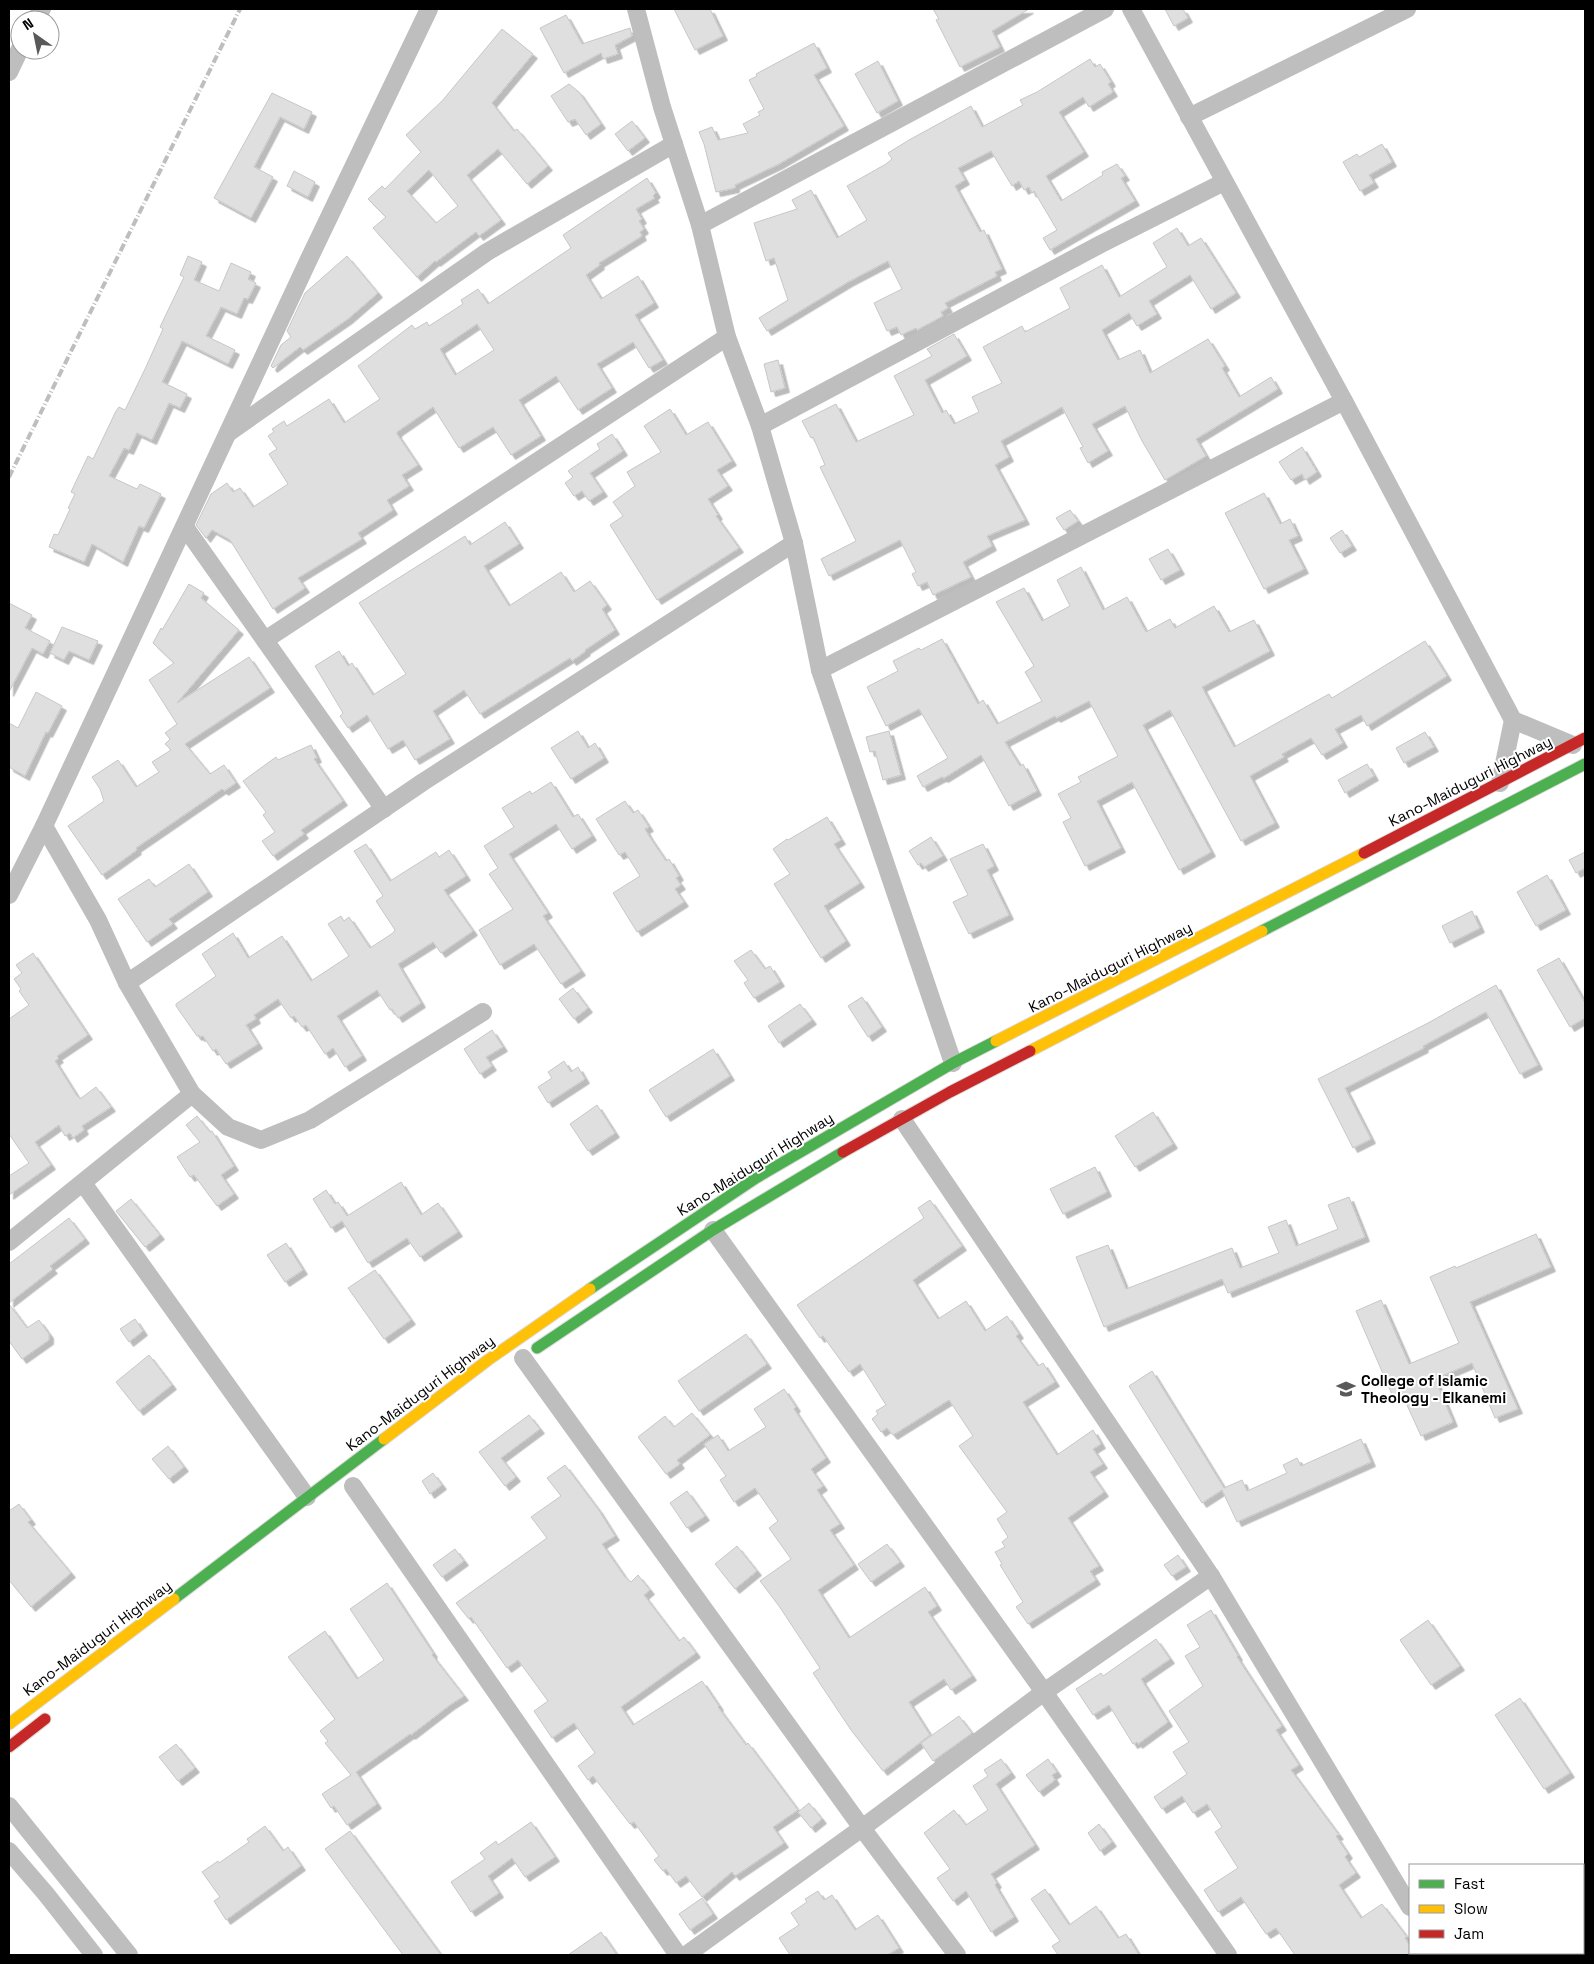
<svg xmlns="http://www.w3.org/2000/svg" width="1594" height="1964" viewBox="0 0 1594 1964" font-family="'Space Grotesk',sans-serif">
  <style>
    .building { fill: #dfdfdf; stroke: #c7c7c7; fill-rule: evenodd; filter: url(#shadow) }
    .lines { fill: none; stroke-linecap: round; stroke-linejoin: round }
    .fast-casing { stroke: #dbdbdb; stroke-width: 13 }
    .slow-casing { stroke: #dbdbdb; stroke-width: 13 }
    .jam-casing { stroke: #dbdbdb; stroke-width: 13 }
    .street { stroke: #bebebe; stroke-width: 18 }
    .fast { stroke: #4caf50; stroke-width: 11 }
    .slow { stroke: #ffc107; stroke-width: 11 }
    .jam { stroke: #c62828; stroke-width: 11 }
    .rail { stroke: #bebebe; stroke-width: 4; stroke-dasharray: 8 2.5 1 2.5; stroke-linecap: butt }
    .labels { text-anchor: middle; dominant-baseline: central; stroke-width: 4; stroke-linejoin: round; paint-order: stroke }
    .street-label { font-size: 15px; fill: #000; stroke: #fff }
    .poi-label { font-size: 15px; font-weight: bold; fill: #000; stroke: #fff; text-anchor: start }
  </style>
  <defs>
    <filter id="shadow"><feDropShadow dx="4.5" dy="4.5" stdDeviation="0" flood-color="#0004"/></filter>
  </defs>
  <rect width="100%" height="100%" fill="#fff"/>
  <g class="building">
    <path d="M674 9H710L723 36 695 50Z"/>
    <path d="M933 9H1029L992 31 1000 47 960 67 936 20 939 19Z"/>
    <path d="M1165 9H1183L1188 18 1174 26Z"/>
    <path d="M566 15 582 44 630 28 632 36 615 45 618 54 603 59 601 53 564 73 540 28Z"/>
    <path d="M502 29 533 54 492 103 514 131 517 129 548 166 527 184 498 149 467 175 501 220 479 236 476 232 436 262 435 261 417 277 373 228 386 217 368 199 382 186 385 189 421 152 406 135 442 101ZM429 170 458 206 436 223 407 191Z"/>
    <path d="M814 43 827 68 814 75 844 126 779 164 735 185V188L716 192 704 144 699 132 712 127 718 140 748 133 743 124 760 115 758 112 764 109 749 80 757 76 756 74Z"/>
    <path d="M1090 59 1095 67 1100 64 1111 82 1108 84 1113 92 1089 107 1083 97 1059 112 1084 152 1046 176 1061 201 1103 175 1102 172 1117 164 1125 176 1121 178 1135 201 1050 250 1043 238 1057 230 1034 191 1032 193 1029 187 1024 190 1019 181 1012 186 991 151 958 168 965 180 955 186 980 232 984 230 1002 269 995 272 997 276 945 303 948 308 941 312 943 316 917 330 916 328 901 335 897 327 887 331 874 303 902 289 888 261 848 282 767 331 759 318 788 300 774 258 766 261 754 223 797 209 792 200 811 190 837 238 867 220 847 186 886 164 892 159 888 153 909 140 971 106 982 127 1023 105 1020 100 1037 92Z"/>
    <path d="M878 61 898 101 877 113 855 74Z"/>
    <path d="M569 84 579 92 601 124 586 135 575 119 568 122 551 96Z"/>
    <path d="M272 93 312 112 304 129 280 117 254 167 273 177 251 218 214 198Z"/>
    <path d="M632 121 645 138 628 151 615 134Z"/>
    <path d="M1382 144 1392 162 1369 175 1374 183 1360 191 1343 162 1357 154 1359 157Z"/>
    <path d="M294 171 315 182 308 197 287 186Z"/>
    <path d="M647 178 656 193 653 196 655 198 636 209 642 219 639 221 644 229 640 232 642 236 599 263 600 265 586 275 601 299 638 276 654 303 635 315 663 360 649 368 633 342 597 364 612 388 578 410 556 376 519 400 541 436 511 455 493 427 459 448 433 407 397 432V434L418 465 402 475 409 486 387 500 393 510 358 533 362 539 298 578 305 588 273 609 230 540 212 530 206 538 196 525 211 494 227 483 233 492 240 488 253 507 288 484 269 454 277 449 268 436 274 432 272 429 284 421 287 426 329 399 344 423 380 399 358 366 412 325 415 329 427 322 429 326 463 304 461 300 478 289 488 304 571 248 563 235ZM477 324 494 350 455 375 440 349Z"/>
    <path d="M1177 228 1188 246 1201 238 1236 293 1211 309 1190 275 1149 301 1157 314 1137 326 1129 313 1102 330 1118 360 1140 350 1150 373 1208 339 1225 366 1222 368 1239 397 1271 377 1278 389 1196 439 1206 456 1165 480 1142 441 1125 406 1092 424 1108 451 1088 463 1080 448 1083 447 1062 407 1001 441 1009 457 995 465 1025 520 987 536 992 546 963 562 971 577 933 595 927 582 918 586 912 574 916 572 900 540 829 576 821 559 856 541 820 467 825 465 813 437 811 438 802 421 836 404 856 442 914 415 894 376 932 356 927 349 954 334 967 356 925 380 942 413 946 410 954 424 979 412 972 397 1002 383 983 347 1022 326 1025 332 1070 308 1060 288 1102 265 1119 297 1167 267 1153 243Z"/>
    <path d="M188 256 202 262 194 280 219 291 231 263 251 272 248 279 256 283 248 299 244 298 237 314 221 307 206 336 235 350 228 364 182 341 162 382 187 394 180 408 169 403 152 440 137 433 129 450 124 448 109 476 137 489 140 484 161 494 144 528 139 526 123 562 92 544 84 562 49 547 54 534 58 535 70 509 68 508 75 494 71 492 88 456 93 459 116 411 119 407 125 410 145 369 163 329 160 327 184 277 180 275Z"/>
    <path d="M347 256 378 293 348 319 303 350 300 347 273 368 271 366 281 345 291 337 287 331 305 293Z"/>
    <path d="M778 360 785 388 771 392 764 364Z"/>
    <path d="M670 409 686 435 708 422 732 461 717 470 728 486 708 499 718 515 716 516 739 548 657 600 610 525 623 516 613 502 635 486 627 472 661 452 644 426Z"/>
    <path d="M612 434 623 451 590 473 603 492 589 501 582 491 574 496 565 483 573 477 568 471 600 449 597 444Z"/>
    <path d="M1302 447 1317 472 1305 480 1302 474 1291 480 1279 462Z"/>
    <path d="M1264 493 1280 524 1290 519 1298 536 1289 540 1304 569 1264 589 1225 513Z"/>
    <path d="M1070 510 1078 521 1064 530 1056 518Z"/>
    <path d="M505 522 519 544 484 566 509 606 561 572 574 592 590 581 607 605 602 609 615 630 585 650 586 651 572 661 570 658 480 714 464 690 433 711 450 739 415 760 403 740 388 749 367 715 348 728 340 716 343 713 315 666 339 651 348 666 352 663 373 695 406 674 359 603 465 536 470 545Z"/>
    <path d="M1342 530 1352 546 1340 553 1330 538Z"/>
    <path d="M1168 549 1180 570 1161 580 1149 559Z"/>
    <path d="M1081 567 1103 610 1127 597 1146 632 1170 619 1175 628 1214 606 1229 632 1254 620 1270 651 1202 687 1234 747 1329 694 1332 698 1425 641 1447 676 1367 726 1361 715 1335 729 1343 743 1322 755 1311 738 1282 754 1284 757 1250 776 1275 823 1241 841 1170 710 1143 725 1211 852 1179 870 1132 782 1097 801 1121 848 1085 866 1063 822 1071 818 1058 794 1081 782 1078 777 1118 756 1089 701 1056 718 1055 716 1005 742 1020 766 1023 764 1037 791 1009 806 981 755 944 778 942 777 923 787 917 776 948 758 919 709 886 726 867 687 898 671 893 661 919 648 921 650 942 639 978 704 983 700 997 724 1042 701 1025 672 1034 666 996 602 1024 588 1042 621 1070 606 1057 580Z"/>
    <path d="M189 584 204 593 201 598 239 630 177 703 249 657 270 688 185 744 210 774 224 765 236 783 224 791 222 789 136 848 137 850 102 875 68 826 104 801 100 789 92 777 118 760 136 787 159 772 152 762 171 750 165 744 170 739 165 733 177 724 149 680 174 663 153 643 161 628 162 630Z"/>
    <path d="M9 603 32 615 25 628 50 641 43 654 32 648 9 692Z"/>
    <path d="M62 627 98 641 89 660 69 651 64 660 50 653Z"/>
    <path d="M36 692 62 706 48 733 46 732 25 776 9 767V723L18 728Z"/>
    <path d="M578 731 588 748 595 743 604 758 571 779 551 748Z"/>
    <path d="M889 731 901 775 883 780 875 751 870 752 866 737Z"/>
    <path d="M1425 732 1434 747 1404 763 1396 748Z"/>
    <path d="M311 745 317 758 314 759 343 801 301 830 304 834 273 856 262 841 275 832 263 815 266 812 243 781 276 757 278 760Z"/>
    <path d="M1367 764 1374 776 1345 793 1338 780Z"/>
    <path d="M551 782 573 817 578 814 592 836 572 849 556 824 509 854 548 913 543 916 581 971 561 984 534 944 500 965 479 930 513 909 489 874 498 868 484 846 514 827 502 808 530 791 532 794Z"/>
    <path d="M625 801 633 813 638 810 649 827 645 829 649 836 666 861 669 859 679 876 676 878 681 885 675 889 684 902 637 932 613 893 640 876 625 852 619 855 596 819Z"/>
    <path d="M827 817 841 840 834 844 860 883 824 906 846 941 821 958 774 884 790 874 773 849 787 839 788 840Z"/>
    <path d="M931 837 943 856 924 867 921 863 918 865 909 851Z"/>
    <path d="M366 844 390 881 436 852 439 857 449 850 466 876 444 890 473 931 441 953 433 942 398 964 421 1003 398 1018 392 1009 390 1010 377 990 337 1016 362 1056 345 1067 333 1048 325 1054 306 1025 302 1027 294 1016 291 1018 278 999 254 1015 256 1019 246 1025 258 1044 226 1064 216 1049 213 1051 203 1036 200 1037 199 1035 197 1036 176 1006V1004L216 976 202 954 233 933 248 958 282 936 311 981 349 956 328 924 341 916 344 921 349 917 370 948 393 933 395 930 376 901 383 896 354 851Z"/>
    <path d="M983 844 994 866 987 870 1009 915 969 934 953 902 968 895 950 859Z"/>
    <path d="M1585 852V868L1576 873 1569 860Z"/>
    <path d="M189 864 208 892 169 919 173 924 147 942 118 899 149 879 155 887Z"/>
    <path d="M1547 875 1566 910 1536 926 1517 892Z"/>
    <path d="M1472 911 1480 928 1450 943 1442 926Z"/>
    <path d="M751 950 765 969 770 966 780 982 754 998 744 983 748 980 734 961Z"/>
    <path d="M33 953 88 1035 57 1056 59 1058 55 1061 77 1096H78L80 1099 96 1087 111 1107 82 1126 84 1130 73 1138 70 1133 65 1136 59 1125 35 1142 51 1165 9 1195V1176L29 1163 9 1134V1019L29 1005 19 991 21 989 14 979 22 973 16 965Z"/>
    <path d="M1559 958 1585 1003V1018L1570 1027 1537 970Z"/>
    <path d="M1496 985 1538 1065 1520 1074 1486 1012 1423 1046 1424 1048 1345 1088 1371 1139 1353 1148 1318 1079 1428 1023Z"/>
    <path d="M573 988 588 1008 574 1019 559 999Z"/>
    <path d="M862 997 882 1027 868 1037 848 1006Z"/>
    <path d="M800 1004 812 1020 779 1043 768 1026Z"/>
    <path d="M492 1030 503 1047 486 1057 492 1066 480 1074 464 1049Z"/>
    <path d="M713 1049 730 1076 666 1117 649 1090Z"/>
    <path d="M564 1061 571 1072 578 1067 585 1079 548 1103 538 1087 552 1078 548 1072Z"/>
    <path d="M597 1105 615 1133 588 1151 570 1124Z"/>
    <path d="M1153 1112 1173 1144 1135 1167 1115 1136Z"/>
    <path d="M197 1116 210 1132 212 1131 234 1166 221 1175 234 1194 217 1206 194 1175 190 1177 177 1157 200 1142 186 1125Z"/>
    <path d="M1095 1167 1107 1192 1063 1214 1050 1189Z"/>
    <path d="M401 1182 421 1215 438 1203 458 1232 420 1257 407 1238 368 1263 342 1221 331 1228 313 1199 326 1190 335 1204 338 1202 347 1216Z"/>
    <path d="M1349 1197 1365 1237 1228 1293 1222 1279 1104 1327 1076 1257 1108 1245 1126 1289 1232 1248 1240 1268 1279 1253 1268 1227 1286 1220 1296 1246 1338 1229 1328 1205Z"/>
    <path d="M131 1199 160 1235 145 1247 116 1211Z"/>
    <path d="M930 1200 962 1246 913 1280 938 1319 966 1301 985 1331 1007 1316 1019 1334 1016 1336 1038 1366 1043 1363 1055 1382 1023 1402 1057 1455 1093 1430 1101 1444 1093 1449 1103 1464 1090 1472 1104 1492 1068 1518 1099 1566 1090 1571 1096 1580 1028 1624 1016 1607 1023 1602 1000 1565 1002 1564 995 1552 1005 1547 1002 1542 1008 1537 997 1519 1007 1512 959 1446 973 1436 949 1400 893 1435 887 1428 881 1432 872 1419 878 1414 876 1411 886 1405 860 1364 849 1372 823 1336 820 1338 797 1305 924 1218 918 1208Z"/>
    <path d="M69 1218 85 1239 50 1266 53 1269 9 1303V1264Z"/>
    <path d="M1536 1234 1551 1267 1470 1302 1518 1409 1495 1418 1472 1363 1435 1379 1453 1422 1421 1436 1402 1394 1393 1397 1356 1311 1381 1300 1409 1364 1426 1357 1459 1343 1430 1277 1455 1266 1456 1268Z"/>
    <path d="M286 1243 303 1270 285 1282 267 1255Z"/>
    <path d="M375 1270 411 1320 384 1339 348 1288Z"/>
    <path d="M9 1304 27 1328 39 1320 49 1334V1340L22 1359 9 1341Z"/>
    <path d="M135 1319 143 1331 129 1342 120 1329Z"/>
    <path d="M746 1334 767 1364 699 1411 678 1381Z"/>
    <path d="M149 1355 172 1385 139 1411 116 1382Z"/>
    <path d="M1152 1371 1224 1488 1242 1480 1247 1491 1287 1473 1283 1465 1297 1458 1301 1466 1361 1439 1371 1462 1237 1522 1222 1490 1202 1503 1129 1386Z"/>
    <path d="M784 1389 796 1407 794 1409 826 1458 811 1469 823 1486 817 1490 840 1524 830 1530 854 1565 818 1590 849 1638 925 1587 937 1606 928 1612 972 1676 951 1690 944 1679 909 1702 930 1735 883 1771 851 1730 813 1673 820 1668 779 1606 760 1581 791 1559 769 1528 778 1521 755 1488 734 1502 720 1480 726 1476 704 1444 718 1435 728 1451 766 1427 754 1409Z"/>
    <path d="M692 1413 710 1435 677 1460 680 1464 666 1474 638 1437 665 1416 674 1427Z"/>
    <path d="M529 1415 540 1429 501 1458 516 1477 505 1486 479 1452Z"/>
    <path d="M168 1446 184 1467 169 1479 152 1459Z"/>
    <path d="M565 1465 598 1509 615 1536 602 1544 625 1577 631 1582 638 1575 650 1590 644 1595 679 1641 684 1637 696 1653 621 1707 633 1725 702 1681 719 1706 718 1707 746 1745 748 1743 798 1810 773 1827 784 1843 735 1876 732 1872 702 1897 686 1876 676 1883 666 1869 663 1871 654 1860 659 1856 634 1822 630 1824 593 1776 588 1780 578 1766 595 1753 574 1723 552 1738 534 1711 548 1701 518 1660 507 1668 471 1617 469 1619 456 1603 547 1538 531 1517 561 1496 547 1478Z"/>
    <path d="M433 1473 442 1485 430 1494 422 1481Z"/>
    <path d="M687 1491 705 1516 687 1528 670 1503Z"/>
    <path d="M19 1504 31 1520 28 1522 71 1573 31 1607 9 1580V1511Z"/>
    <path d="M887 1544 900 1562 871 1582 858 1564Z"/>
    <path d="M737 1546 757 1571 735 1589 715 1564Z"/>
    <path d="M455 1549 464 1561 442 1577 433 1565Z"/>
    <path d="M1178 1555 1186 1567 1172 1576 1164 1565Z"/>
    <path d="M387 1583 433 1653 432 1655 464 1696 450 1705 411 1735 410 1734 356 1772 377 1804 347 1825 334 1806 331 1808 322 1794 351 1775 325 1743 328 1741 320 1731 335 1719 288 1657 325 1631 357 1679 384 1660 350 1609Z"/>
    <path d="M1211 1610 1238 1656 1237 1657 1282 1726 1276 1730 1299 1765 1291 1770 1333 1827 1339 1835 1336 1836 1348 1854 1345 1857 1356 1873 1339 1885 1361 1918 1382 1904 1407 1937 1405 1938 1410 1946V1953H1415L1417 1955H1295L1276 1928 1266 1934 1241 1897 1218 1912 1204 1890 1238 1868 1215 1832 1222 1827 1207 1804 1193 1813 1182 1796 1162 1809 1154 1797 1187 1774 1173 1752 1189 1742 1169 1711 1203 1686 1185 1656 1200 1647 1187 1625Z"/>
    <path d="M1428 1620 1460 1666 1431 1685 1400 1640Z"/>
    <path d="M1156 1639 1170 1659 1141 1679 1168 1722 1138 1744 1137 1742 1133 1744 1109 1705 1093 1715 1076 1689 1101 1673 1103 1676Z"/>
    <path d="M1520 1698 1570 1773 1544 1789 1495 1715Z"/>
    <path d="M959 1716 972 1733 933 1761 921 1743Z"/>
    <path d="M176 1744 195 1768 178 1781 159 1757Z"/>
    <path d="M1001 1759 1011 1773 996 1784 1035 1845 991 1874 997 1883 995 1885 1014 1917 991 1932 966 1891 953 1901 937 1878 950 1869 924 1833 954 1810 966 1825 988 1810 973 1786 988 1776 984 1770Z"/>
    <path d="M1048 1759 1057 1772 1052 1775 1055 1780 1039 1792 1026 1775Z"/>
    <path d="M809 1803 822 1819 811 1828 798 1812Z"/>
    <path d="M531 1822 555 1857 525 1877 512 1858 488 1876 499 1893 471 1912 451 1882 485 1859 480 1853 496 1841 498 1845Z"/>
    <path d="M1099 1824 1112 1842 1100 1851 1088 1833Z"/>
    <path d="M265 1826 283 1851 288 1847 301 1866 226 1920 214 1901 220 1897 202 1872 218 1861 219 1863 249 1842 247 1839Z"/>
    <path d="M350 1831 441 1955H403L325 1849Z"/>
    <path d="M1045 1889 1069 1925 1096 1906 1118 1938 1126 1934 1139 1955H1058L1052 1946 1060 1941 1031 1899Z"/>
    <path d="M818 1891 824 1900 832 1895 855 1930 878 1915 899 1948 887 1955H790L779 1938 799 1925 791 1913 807 1902 805 1899Z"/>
    <path d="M702 1898 713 1914 690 1930 679 1914Z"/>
    <path d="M601 1932 617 1955H568L591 1939Z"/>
  </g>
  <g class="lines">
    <g class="fast-casing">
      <g id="fast">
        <path d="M1262 931 1585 764"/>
        <path d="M590 1289 756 1178 953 1063 996 1041"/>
        <path d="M537 1348 713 1230 843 1152"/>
        <path d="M174 1599 384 1439"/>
      </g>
    </g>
    <g class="slow-casing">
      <g id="slow">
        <path d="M996 1041 1364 853"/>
        <path d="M1030 1051 1262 931"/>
        <path d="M384 1439 488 1360 590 1289"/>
        <path d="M9 1724 174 1599"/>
      </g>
    </g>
    <g class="jam-casing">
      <g id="jam">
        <path d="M1364 853 1585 738"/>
        <path d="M843 1152 950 1092 1030 1051"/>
        <path d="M9 1747 45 1719"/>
      </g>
    </g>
    <g class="street">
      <path d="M636 9 662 107 700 225 727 337 760 426 794 543 820 670 953 1063"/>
      <path d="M1131 9 1344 401 1513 720 1573 745"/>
      <path d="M35 20 42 9"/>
      <path d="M9 72 20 49"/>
      <path d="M1189 117 1407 9"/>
      <path d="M700 225 1105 9"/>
      <path d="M760 426 1101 244 1224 182"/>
      <path d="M228 433 487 252 674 144"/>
      <path d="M185 527 384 809"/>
      <path d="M265 640 727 337"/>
      <path d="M820 670 1344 401"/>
      <path d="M1500 783 1513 720"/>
      <path d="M44 826 98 920 127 983 192 1094 228 1127 261 1140 310 1120 483 1012"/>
      <path d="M9 895 44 826 309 259 429 9"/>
      <path d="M127 983 423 782 794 543"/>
      <path d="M902 1119 1211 1576 1410 1907"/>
      <path d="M83 1183 307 1497"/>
      <path d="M713 1230 1044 1692 1228 1955"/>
      <path d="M9 1242 192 1094"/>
      <path d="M523 1358 862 1828 957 1955"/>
      <path d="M353 1486 678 1955"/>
      <path d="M9 1806 129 1955"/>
      <path d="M9 1851 46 1894 94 1955"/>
      <path d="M1438 1953 1439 1955"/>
      <path d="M686 1955 862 1828 1044 1692 1211 1576"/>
    </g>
    <use href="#fast" class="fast"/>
    <use href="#slow" class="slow"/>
    <use href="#jam" class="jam"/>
    <path class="rail" d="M9 477 240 9"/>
  </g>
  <defs>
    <g id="school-bare" transform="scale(1.5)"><path d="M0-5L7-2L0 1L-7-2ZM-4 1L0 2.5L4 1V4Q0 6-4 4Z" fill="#595959" stroke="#fff" stroke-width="2.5" paint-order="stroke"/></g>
  </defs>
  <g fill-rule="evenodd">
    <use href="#school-bare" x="1346" y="1389"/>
  </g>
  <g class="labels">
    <g class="street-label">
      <text transform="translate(1470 781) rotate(-27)">Kano-Maiduguri Highway</text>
      <text transform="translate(1110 967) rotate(-27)">Kano-Maiduguri Highway</text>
      <text transform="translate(755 1164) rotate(-32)">Kano-Maiduguri Highway</text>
      <text transform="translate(420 1393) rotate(-37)">Kano-Maiduguri Highway</text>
      <text transform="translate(97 1638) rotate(-37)">Kano-Maiduguri Highway</text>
    </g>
    <g class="poi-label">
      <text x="1361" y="1380">College of Islamic<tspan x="1361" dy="17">Theology - Elkanemi</tspan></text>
    </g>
  </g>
  <rect width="1594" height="1964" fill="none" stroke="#000000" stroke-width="20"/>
  <rect x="1409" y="1864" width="175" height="90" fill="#ffffff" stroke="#999999"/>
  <rect x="1419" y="1880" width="25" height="8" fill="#4caf50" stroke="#999999"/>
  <text x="1454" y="1889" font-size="15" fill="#000000">Fast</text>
  <rect x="1419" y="1905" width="25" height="8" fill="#ffc107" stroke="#999999"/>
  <text x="1454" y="1914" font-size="15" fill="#000000">Slow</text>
  <rect x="1419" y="1930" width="25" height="8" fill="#c62828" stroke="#999999"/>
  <text x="1454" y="1939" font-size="15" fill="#000000">Jam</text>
  <g transform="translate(35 35) rotate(327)"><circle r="24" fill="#ffffff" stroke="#999999"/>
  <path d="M0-4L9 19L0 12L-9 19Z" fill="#595959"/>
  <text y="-8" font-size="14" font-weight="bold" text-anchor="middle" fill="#000000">N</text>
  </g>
</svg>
